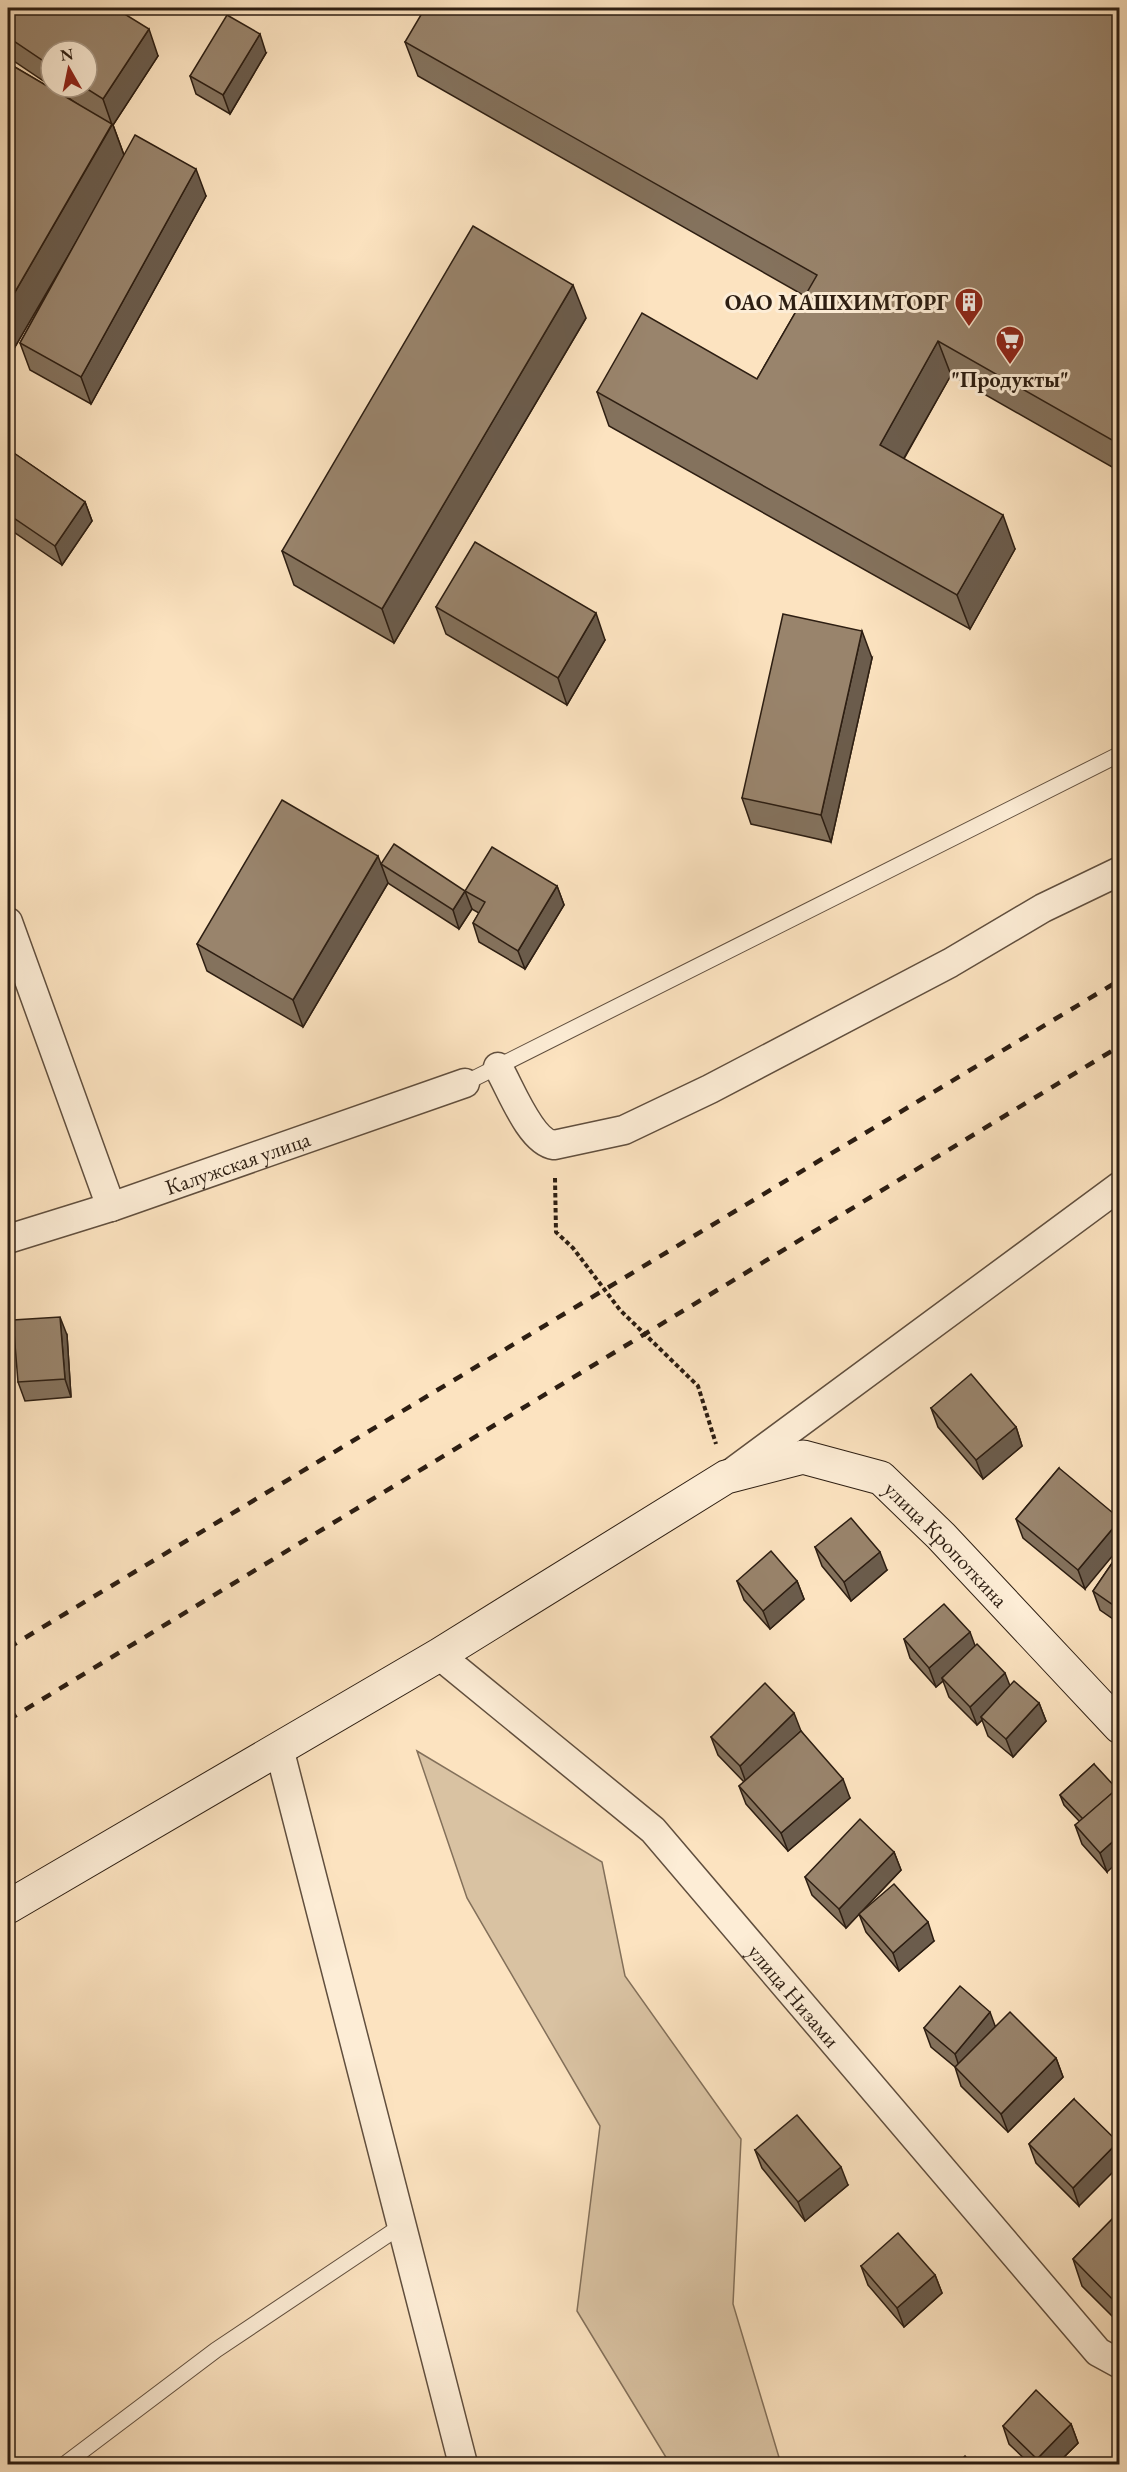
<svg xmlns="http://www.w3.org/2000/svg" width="1127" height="2472" viewBox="0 0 1127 2472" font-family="'EB Garamond',serif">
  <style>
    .green { fill: #d9c2a2; stroke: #83705a; stroke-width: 1.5 }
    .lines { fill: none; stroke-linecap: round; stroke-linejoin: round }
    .lane-casing { stroke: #614f3e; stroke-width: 17 }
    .street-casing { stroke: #614f3e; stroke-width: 31 }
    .secondary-casing { stroke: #2d1e12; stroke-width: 35 }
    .path { stroke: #2d1e12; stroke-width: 4; stroke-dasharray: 4.5 3; stroke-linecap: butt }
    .lane { stroke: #fdedd6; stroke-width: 15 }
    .street { stroke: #fdedd6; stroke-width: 28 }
    .secondary { stroke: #fdedd6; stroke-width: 33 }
    .rail { stroke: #2d1e12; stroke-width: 4.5; stroke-dasharray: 10 10; stroke-linecap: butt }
    .wall { fill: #84725d; stroke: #2d1e12; stroke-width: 1.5 }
    .shaded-wall { fill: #6b5c4c; stroke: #2d1e12; stroke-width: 1.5 }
    .building { fill: #99846c; stroke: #2d1e12; stroke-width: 1.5 }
    .labels { text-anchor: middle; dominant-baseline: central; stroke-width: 6; stroke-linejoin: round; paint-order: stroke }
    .poi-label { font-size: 22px; font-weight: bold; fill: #2d1e12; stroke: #fdedd6; text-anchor: end }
    .street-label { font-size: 22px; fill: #2d1e12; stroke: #fdedd6 }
  </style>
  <rect width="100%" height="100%" fill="#fce3c0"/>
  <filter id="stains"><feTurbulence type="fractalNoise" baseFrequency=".00333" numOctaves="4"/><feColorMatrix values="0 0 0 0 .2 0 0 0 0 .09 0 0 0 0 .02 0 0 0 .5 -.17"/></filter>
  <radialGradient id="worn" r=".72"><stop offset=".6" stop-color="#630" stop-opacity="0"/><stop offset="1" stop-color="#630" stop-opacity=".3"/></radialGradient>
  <path class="green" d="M417 1751 602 1862 625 1976 741 2139 733 2304 781 2464H670L577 2311 600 2126 467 1898Z"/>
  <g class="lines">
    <g class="lane-casing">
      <g id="lane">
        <path d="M465 1083 1120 754"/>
        <path d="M65 2464 216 2350 401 2226"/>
      </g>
    </g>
    <g class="street-casing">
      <g id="street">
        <path d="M8 922 111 1207"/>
        <path d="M498 1067C510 1087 530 1142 554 1145L624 1130 710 1089 950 963 1043 908 1120 871"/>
        <path id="s1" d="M8 1239 111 1207 465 1083"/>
        <path d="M730 1474 1120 1186"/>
        <path id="s2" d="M439 1655 653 1830 1098 2352 1120 2364"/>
        <path d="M279 1748 463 2464"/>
      </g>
    </g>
    <g class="secondary-casing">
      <g id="secondary">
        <path id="s3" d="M8 1907 439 1655 726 1477 803 1457 881 1478 941 1536 1120 1727"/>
      </g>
    </g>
    <path class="path" d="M555 1178 556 1232 573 1248 620 1310 698 1386 716 1444"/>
    <use href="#lane" class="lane"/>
    <use href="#street" class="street"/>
    <use href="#secondary" class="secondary"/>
    <g class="rail">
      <path d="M8 1648 1120 980"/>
      <path d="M8 1720 1120 1046"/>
    </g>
  </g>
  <g class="wall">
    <path d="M8 8 158 56 113 125 124 155 206 196 91 404 30 370 20 343 78 237 8 359V63L79 105 53 87H87L51 51V86L8 57Z"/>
    <path d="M1119 8V471L951 375 904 459 1015 549 970 629 609 426 597 392 757 379 805 296 418 76 405 42Z"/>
    <path d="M266 53 230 114 196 94 190 76Z"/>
    <path d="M586 318 394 643 294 585 282 551Z"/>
    <path d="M8 449 85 502 92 521 62 565 8 528Z"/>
    <path d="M436 607 605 640 567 705 446 634Z"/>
    <path d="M872 658 831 842 751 824 742 798Z"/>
    <path d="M381 864 465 891 557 886 564 905 525 969 479 942 473 923 479 913 472 909 459 929 388 883 303 1027 207 971 197 944Z"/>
    <path d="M67 1335 71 1397 25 1401 18 1382Z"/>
    <path d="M931 1408 1016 1427 1022 1446 983 1479 938 1427Z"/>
    <path d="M1059 1468 1085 1589 1023 1538 1016 1519Z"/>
    <path d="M815 1547 887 1570 851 1601 822 1566Z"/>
    <path d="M1119 1553V1623L1100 1610 1093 1591Z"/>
    <path d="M737 1581H797L804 1599 770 1629 744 1600Z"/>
    <path d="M904 1639 975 1646 1009 1685 1039 1703 1046 1721 1013 1757 988 1736 982 1720 977 1725 949 1697 943 1681 936 1687 910 1658Z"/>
    <path d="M801 1731 850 1798 788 1851 746 1804 739 1786 744 1782 718 1755 711 1737Z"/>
    <path d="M1094 1764 1107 1872 1082 1844 1075 1825 1080 1822 1064 1805 1060 1795Z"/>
    <path d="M894 1852 901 1870 861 1912 934 1941 899 1971 866 1932 859 1914 846 1928 812 1895 805 1877Z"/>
    <path d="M996 2026 1056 2058 1063 2077 1008 2132 961 2086 955 2067 931 2047 924 2028Z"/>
    <path d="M1074 2099 1079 2206 1036 2163 1029 2144Z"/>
    <path d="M755 2150 848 2185 805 2221 762 2168Z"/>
    <path d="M1119 2212V2323L1082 2286 1073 2259Z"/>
    <path d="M861 2266 935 2275 942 2293 904 2327 868 2285Z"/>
    <path d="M1071 2424 1078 2443 1057 2464H1030L1009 2444 1003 2426Z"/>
  </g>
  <g class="shaded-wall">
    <path d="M149 29 158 56 113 125 125 158 8 359V304L112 125 103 99Z"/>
    <path d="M260 34 266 53 230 114 223 95Z"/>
    <path d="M196 169 206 196 91 404 81 377Z"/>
    <path d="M573 285 586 318 394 643 382 609Z"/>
    <path d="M938 341 951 375 892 479 880 445Z"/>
    <path d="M85 502 92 521 62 565 55 546Z"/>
    <path d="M1003 515 1015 549 970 629 957 595Z"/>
    <path d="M596 613 605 640 567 705 558 678Z"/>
    <path d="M862 631 872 658 831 842 821 815Z"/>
    <path d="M378 856 388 883 303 1027 293 1000Z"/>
    <path d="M557 886 564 905 525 969 518 951Z"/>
    <path d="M465 891 472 909 459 929 453 910Z"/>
    <path d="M60 1317 67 1335 71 1397 65 1379Z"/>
    <path d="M1016 1427 1022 1446 983 1479 976 1460Z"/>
    <path d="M1119 1521V1548L1085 1589 1078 1570Z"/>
    <path d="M880 1552 887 1570 851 1601 844 1582Z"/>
    <path d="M797 1581 804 1599 770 1629 763 1611Z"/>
    <path d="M970 1632 977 1651 942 1678 943 1681 936 1687 929 1668Z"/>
    <path d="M1005 1673 1012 1691 981 1717 982 1720 977 1725 970 1707Z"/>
    <path d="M1039 1703 1046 1721 1013 1757 1006 1739Z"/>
    <path d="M794 1713 801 1731 747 1785 740 1766Z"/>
    <path d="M843 1779 850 1798 788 1851 781 1833Z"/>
    <path d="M1119 1836V1861L1107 1872 1100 1853Z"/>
    <path d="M894 1852 901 1870 846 1928 839 1909Z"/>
    <path d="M928 1922 934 1941 899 1971 893 1953Z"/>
    <path d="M990 2012 997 2031 961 2072 955 2054Z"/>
    <path d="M1056 2058 1063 2077 1008 2132 1001 2114Z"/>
    <path d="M1118 2142 1119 2146V2166L1079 2206 1073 2188Z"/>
    <path d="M841 2167 848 2185 805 2221 798 2202Z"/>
    <path d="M935 2275 942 2293 904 2327 897 2308Z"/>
    <path d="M1071 2424 1078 2443 1057 2464H1039L1037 2459Z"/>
  </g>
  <g class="building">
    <path d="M8 8H115L149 29 103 99 84 87H87V51H51V66L8 37Z"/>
    <path d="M425 8H1119V444L938 341 880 445 1003 515 957 595 597 392 642 313 757 379 817 275 405 42Z"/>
    <path d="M227 15 260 34 223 95 190 76Z"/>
    <path d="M8 63 112 124 8 304Z"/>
    <path d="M135 135 196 169 81 377 20 343Z"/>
    <path d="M473 226 573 285 382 609 282 551Z"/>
    <path d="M8 449 85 502 55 546 8 514Z"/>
    <path d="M475 542 596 613 558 678 436 607Z"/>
    <path d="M783 614 862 631 821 815 742 798Z"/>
    <path d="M282 800 378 856 293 1000 197 944Z"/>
    <path d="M394 844 465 891 453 910 381 864Z"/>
    <path d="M492 847 557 886 518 951 473 923 485 902 465 891Z"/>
    <path d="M60 1317 65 1379 18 1382 13 1320Z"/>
    <path d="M971 1374 1016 1427 976 1460 931 1408Z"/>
    <path d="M1059 1468 1119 1518V1521L1078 1570 1016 1519Z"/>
    <path d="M851 1518 880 1552 844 1582 815 1547Z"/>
    <path d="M771 1551 797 1581 763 1611 737 1581Z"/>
    <path d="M1119 1553V1609L1093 1591Z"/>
    <path d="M944 1604 970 1632 929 1668 904 1639Z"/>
    <path d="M977 1644 1005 1673 970 1707 942 1678Z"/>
    <path d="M1014 1681 1039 1703 1006 1739 981 1717Z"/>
    <path d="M765 1683 794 1713 740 1766 711 1737Z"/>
    <path d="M801 1731 843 1779 781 1833 739 1786Z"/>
    <path d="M1094 1764 1117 1789 1083 1819 1060 1795Z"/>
    <path d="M1118 1788 1119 1789V1836L1100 1853 1075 1825Z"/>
    <path d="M860 1819 894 1852 839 1909 805 1877Z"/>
    <path d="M894 1884 928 1922 893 1953 859 1914Z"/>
    <path d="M960 1986 990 2012 955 2054 924 2028Z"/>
    <path d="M1010 2012 1056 2058 1001 2114 955 2067Z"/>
    <path d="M1074 2099 1118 2142 1073 2188 1029 2144Z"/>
    <path d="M797 2115 841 2167 798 2202 755 2150Z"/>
    <path d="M1119 2212V2306L1073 2259Z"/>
    <path d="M898 2233 935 2275 897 2308 861 2266Z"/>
    <path d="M1036 2390 1071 2424 1037 2459 1003 2426Z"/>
    <path d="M965 2456 972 2464H956Z"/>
  </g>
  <defs>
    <g id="building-pin" transform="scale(1.5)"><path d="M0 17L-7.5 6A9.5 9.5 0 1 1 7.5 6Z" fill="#8f2418" stroke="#fdedd6"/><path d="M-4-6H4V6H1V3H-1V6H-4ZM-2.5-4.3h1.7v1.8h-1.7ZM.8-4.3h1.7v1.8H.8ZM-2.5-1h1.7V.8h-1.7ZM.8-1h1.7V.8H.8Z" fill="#fff"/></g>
    <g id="supermarket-pin" transform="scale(1.5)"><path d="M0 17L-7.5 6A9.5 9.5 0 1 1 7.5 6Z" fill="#8f2418" stroke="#fdedd6"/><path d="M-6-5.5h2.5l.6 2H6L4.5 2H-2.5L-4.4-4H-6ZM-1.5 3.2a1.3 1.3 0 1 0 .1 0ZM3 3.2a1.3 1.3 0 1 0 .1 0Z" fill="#fff"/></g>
  </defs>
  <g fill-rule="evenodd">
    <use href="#building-pin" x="969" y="302"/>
    <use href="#supermarket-pin" x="1010" y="340"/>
  </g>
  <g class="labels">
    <g class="poi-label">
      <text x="948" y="302">ОАО МАШХИМТОРГ</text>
      <text x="1010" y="379" text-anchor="middle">"Продукты"</text>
    </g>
    <g class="street-label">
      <text stroke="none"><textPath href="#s1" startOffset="242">Калужская улица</textPath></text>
      <text stroke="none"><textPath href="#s3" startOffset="1090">улица Кропоткина</textPath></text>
      <text stroke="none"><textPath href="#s2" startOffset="494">улица Низами</textPath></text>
    </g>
  </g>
  <rect width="1127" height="2472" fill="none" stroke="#fce3c0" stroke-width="30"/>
  <rect x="9" y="9" width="1109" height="2454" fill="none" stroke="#2d1e12" stroke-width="3"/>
  <rect x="15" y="15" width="1097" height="2442" fill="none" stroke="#2d1e12" stroke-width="1.5"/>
  <g transform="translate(69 69) rotate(351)"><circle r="28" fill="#fdedd6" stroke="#aa9a88" stroke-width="1.5"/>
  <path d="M0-4.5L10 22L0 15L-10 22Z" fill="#8f2418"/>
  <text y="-9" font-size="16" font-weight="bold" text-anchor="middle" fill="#2d1e12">N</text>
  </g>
  <rect width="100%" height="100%" filter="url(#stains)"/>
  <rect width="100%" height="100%" fill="url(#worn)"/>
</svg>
